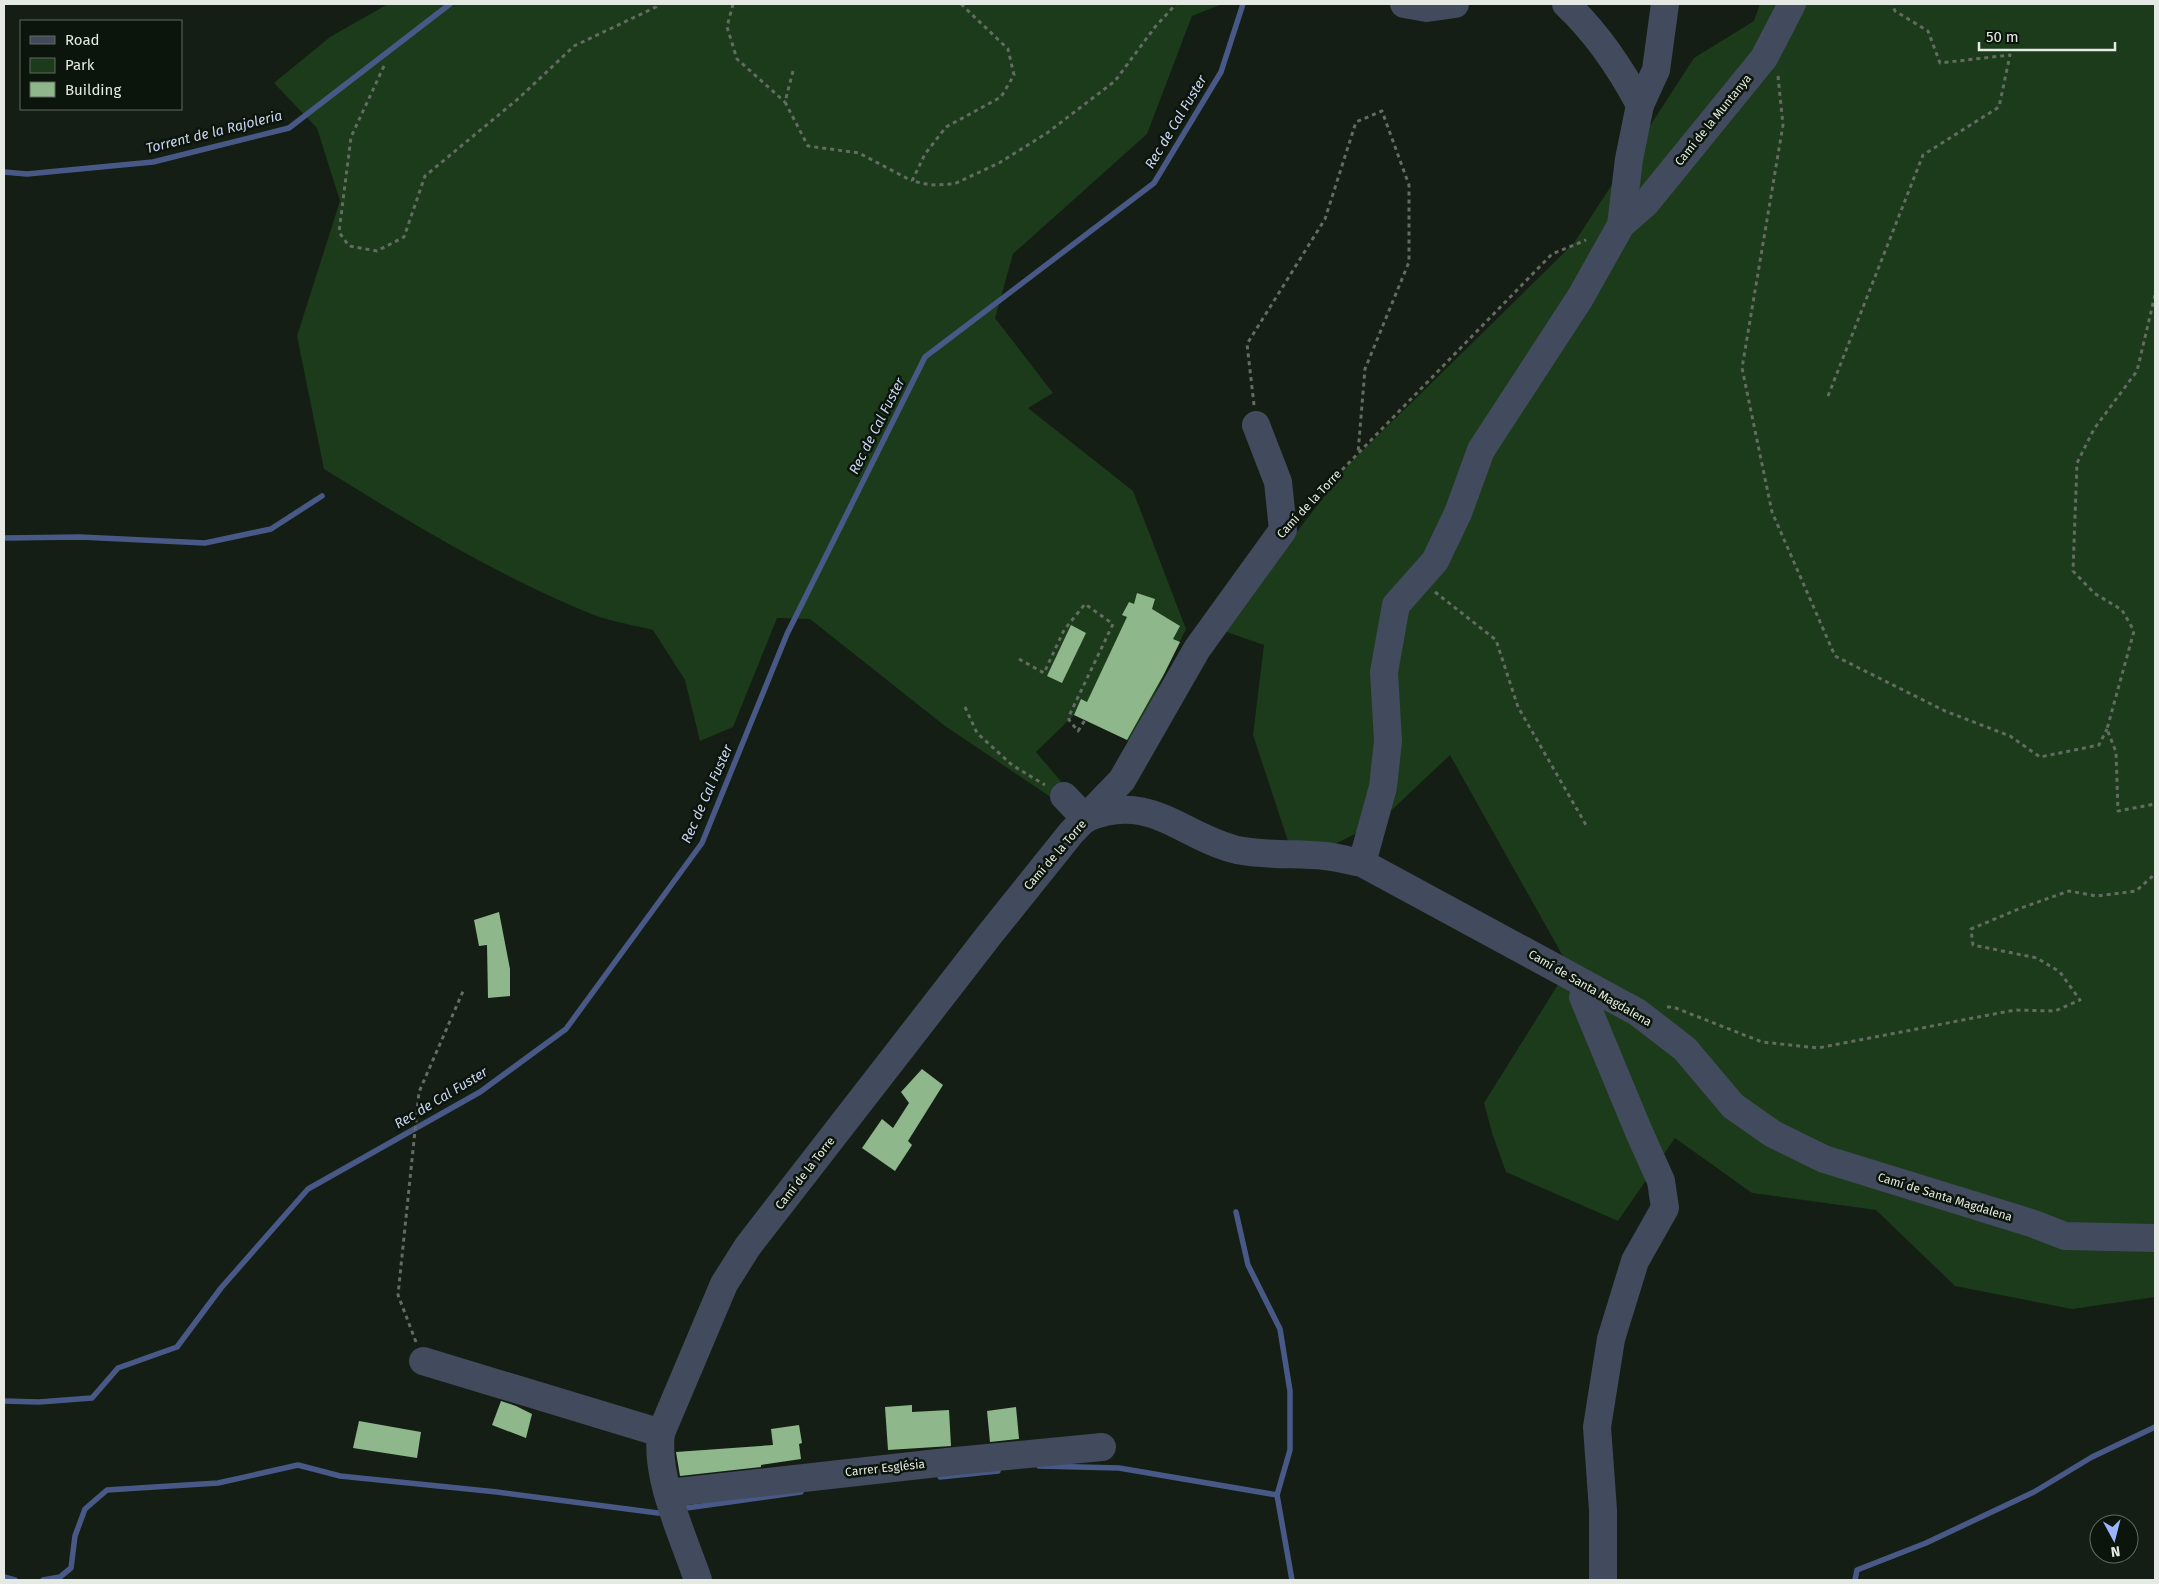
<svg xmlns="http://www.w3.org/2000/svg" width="2159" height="1584" viewBox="0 0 2159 1584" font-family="'Fira Sans',sans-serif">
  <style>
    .green { fill: #1b3b1a }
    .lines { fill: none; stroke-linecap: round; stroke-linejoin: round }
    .stream { stroke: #495987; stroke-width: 5.5 }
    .building { fill: #8eb78b }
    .path { stroke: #636b62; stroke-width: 3; stroke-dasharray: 4 4; stroke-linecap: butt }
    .minor { stroke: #424a5d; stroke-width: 28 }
    .labels { text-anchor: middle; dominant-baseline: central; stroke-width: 5; stroke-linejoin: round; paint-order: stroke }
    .street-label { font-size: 12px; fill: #e4eae3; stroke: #0c150b }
    .water-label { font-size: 14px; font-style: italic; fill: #c8d4f1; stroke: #0c150b }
  </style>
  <rect width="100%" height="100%" fill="#151e14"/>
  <g class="green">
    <path d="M388 4H1222L1192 16 1147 134 1013 254 995 318 1053 393 1028 408 1133 491 1186 629 1132 742 1074 715 1036 752 1069 791 1058 802 945 726 810 619 777 618 733 727 700 741 685 680 653 630C634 625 613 622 594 615 499 577 411 523 324 469L297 336 340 201 317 128 274 83 330 37Z"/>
    <path d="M1760 4H2155V1297L2072 1309 1955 1286 1876 1210 1752 1193 1675 1138 1618 1221 1506 1172 1492 1133 1484 1103 1569 967 1450 755 1379 822 1333 845 1288 841 1253 735 1264 645 1221 630 1350 463 1574 243 1694 58 1754 21Z"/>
  </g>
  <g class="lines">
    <g class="stream">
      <path d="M4 172 27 174 153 162 289 128 450 4"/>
      <path d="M4 538 80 537 205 543 271 529 322 496"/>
      <path d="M1236 1212 1248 1265 1280 1329 1290 1391V1450L1277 1495 1292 1580"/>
      <path d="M4 1401 39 1402 92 1398 118 1368 177 1347 221 1288 308 1189 480 1092 566 1029 702 843 787 634 925 357 1154 183 1221 72 1243 4"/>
      <path d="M1039 1466 1119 1468 1277 1495"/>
      <path d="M940 1477 998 1471"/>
      <path d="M679 1509 801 1492"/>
      <path d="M4 1577 15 1580"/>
      <path d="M43 1580 60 1577 71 1568 75 1536 85 1509 107 1490 218 1483 298 1465 340 1476 497 1492 658 1513 665 1512"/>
      <path d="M1855 1580 1857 1570 1926 1543 2034 1492 2092 1457 2155 1427"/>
    </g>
  </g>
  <g class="building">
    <path d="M1137 593 1155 599 1152 609 1180 626 1173 639 1180 642 1164 674 1127 740 1074 715 1081 699 1087 702 1127 617 1122 615 1129 602 1134 604Z"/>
    <path d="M1071 625 1086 633 1062 683 1047 676Z"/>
    <path d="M499 912 510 969V996L488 998 487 945 479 946 474 920Z"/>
    <path d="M922 1069 943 1085 908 1141 912 1145 895 1171 862 1148 882 1119 893 1128 909 1103 901 1092Z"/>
    <path d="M501 1401 516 1406 532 1414 526 1438 492 1425Z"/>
    <path d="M912 1405V1412L949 1410 951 1446 888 1450 885 1407Z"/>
    <path d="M1016 1407 1019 1439 990 1442 987 1411Z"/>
    <path d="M359 1421 421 1432 417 1458 353 1448Z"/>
    <path d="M799 1425 802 1443 799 1444 801 1459 761 1465V1467L680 1476 676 1452 773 1445 771 1429Z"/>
  </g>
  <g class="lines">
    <g class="path">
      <path d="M733 4 727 27 737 59 785 102"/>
      <path d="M961 4 1008 49 1014 75 1001 97 946 127 925 154 912 181 931 185 954 184 999 163 1047 133 1115 81 1155 27 1176 4"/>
      <path d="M384 66 351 137 339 232 349 246 377 251 404 237 425 176 519 98 574 46 656 7 657 4"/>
      <path d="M793 71 785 102 808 146 859 153 912 181"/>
      <path d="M1778 76 1783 125 1742 368 1772 512 1835 656 1945 711 2010 736 2040 757 2099 745 2107 729"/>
      <path d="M2155 295 2137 371 2094 429 2077 463 2073 571 2094 593 2122 610 2134 631 2107 729 2116 752 2118 811 2155 804"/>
      <path d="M1828 396 1923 155 1999 107 2010 55 1940 63 1928 31 1895 11 1892 4"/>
      <path d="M1254 405 1247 344 1325 219 1356 122 1382 111 1409 185V262L1365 369 1358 453"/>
      <path d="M1303 510 1552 254 1586 240"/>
      <path d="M1435 592 1496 640 1518 707 1586 825"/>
      <path d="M1019 659 1044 673 1064 630 1085 604 1113 624 1069 716V720L1078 731 1085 720"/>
      <path d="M965 707 977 733 1012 765 1045 785"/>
      <path d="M1667 1007H1673L1762 1042 1818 1048 2015 1010 2055 1011 2080 1000 2060 972 2037 958 1973 945 1971 929 2021 908 2069 891 2096 896 2136 891 2155 874"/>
      <path d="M416 1342 398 1295 419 1092 464 989"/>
    </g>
    <g class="minor">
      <path d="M1404 4 1427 8 1455 4"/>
      <path d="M1566 4C1596 32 1621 69 1640 105"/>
      <path d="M1621 225 1646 203 1764 58 1792 4"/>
      <path d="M1064 796 1086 819"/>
      <path d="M1087 818C1150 791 1182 837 1237 850 1266 856 1296 853 1325 856 1337 857 1350 861 1362 863L1637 1012 1685 1049 1733 1106 1773 1134 1824 1159 2034 1224 2065 1236 2155 1238"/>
      <path d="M1362 863 1383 787 1388 741 1384 672 1396 605 1435 561 1458 513 1481 450 1580 298 1621 225 1629 159 1640 105 1656 70 1665 4"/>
      <path d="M1589 987 1583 997 1639 1132 1661 1181 1665 1208 1635 1261 1611 1339 1597 1427 1603 1510V1580"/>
      <path d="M423 1361 661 1433"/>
      <path d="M668 1493 956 1461 1102 1447"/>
      <path d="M698 1580C683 1536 655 1478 661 1433L724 1284 748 1246 990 934 1071 833 1122 780 1197 649 1283 530 1278 482 1256 425"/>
    </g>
  </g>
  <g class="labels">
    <g class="street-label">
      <text transform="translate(1713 120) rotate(-51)">Camí de la Muntanya</text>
      <text transform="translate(1309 504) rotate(-47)">Camí de la Torre</text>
      <text transform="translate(1055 855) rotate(-49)">Camí de la Torre</text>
      <text transform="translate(1590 988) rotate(30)">Camí de Santa Magdalena</text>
      <text transform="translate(805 1173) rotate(-52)">Camí de la Torre</text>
      <text transform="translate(1945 1197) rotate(17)">Camí de Santa Magdalena</text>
      <text transform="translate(885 1468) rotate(-6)">Carrer Església</text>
    </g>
    <g class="water-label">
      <text transform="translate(1176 122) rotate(-59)">Rec de Cal Fuster</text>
      <text transform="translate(214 132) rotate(-14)">Torrent de la Rajoleria</text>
      <text transform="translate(877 426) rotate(-63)">Rec de Cal Fuster</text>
      <text transform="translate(707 794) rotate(-66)">Rec de Cal Fuster</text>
      <text transform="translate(441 1098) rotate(-31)">Rec de Cal Fuster</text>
    </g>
  </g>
  <rect width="2159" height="1584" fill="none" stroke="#e4eae3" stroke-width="10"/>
  <rect x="20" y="20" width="162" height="90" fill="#0c150b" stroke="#626a61"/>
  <rect x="30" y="36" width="25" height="8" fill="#424a5d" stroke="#626a61"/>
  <text x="65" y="45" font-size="15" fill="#e4eae3">Road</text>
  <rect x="30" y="58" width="25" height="15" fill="#1b3b1a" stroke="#626a61"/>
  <text x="65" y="70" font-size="15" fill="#e4eae3">Park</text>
  <rect x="30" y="82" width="25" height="15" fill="#8eb78b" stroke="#626a61"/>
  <text x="65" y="95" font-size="15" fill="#e4eae3">Building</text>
  <g transform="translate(2114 1539) rotate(173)"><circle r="24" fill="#0c150b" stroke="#626a61"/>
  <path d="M0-4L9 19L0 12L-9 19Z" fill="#9ab5fd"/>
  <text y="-8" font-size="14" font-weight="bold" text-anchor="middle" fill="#e4eae3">N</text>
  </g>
  <path d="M1979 42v8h136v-8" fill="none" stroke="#e4eae3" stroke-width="2.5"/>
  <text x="1986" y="42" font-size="15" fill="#e4eae3" stroke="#0c150b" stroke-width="4" paint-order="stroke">50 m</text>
</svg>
